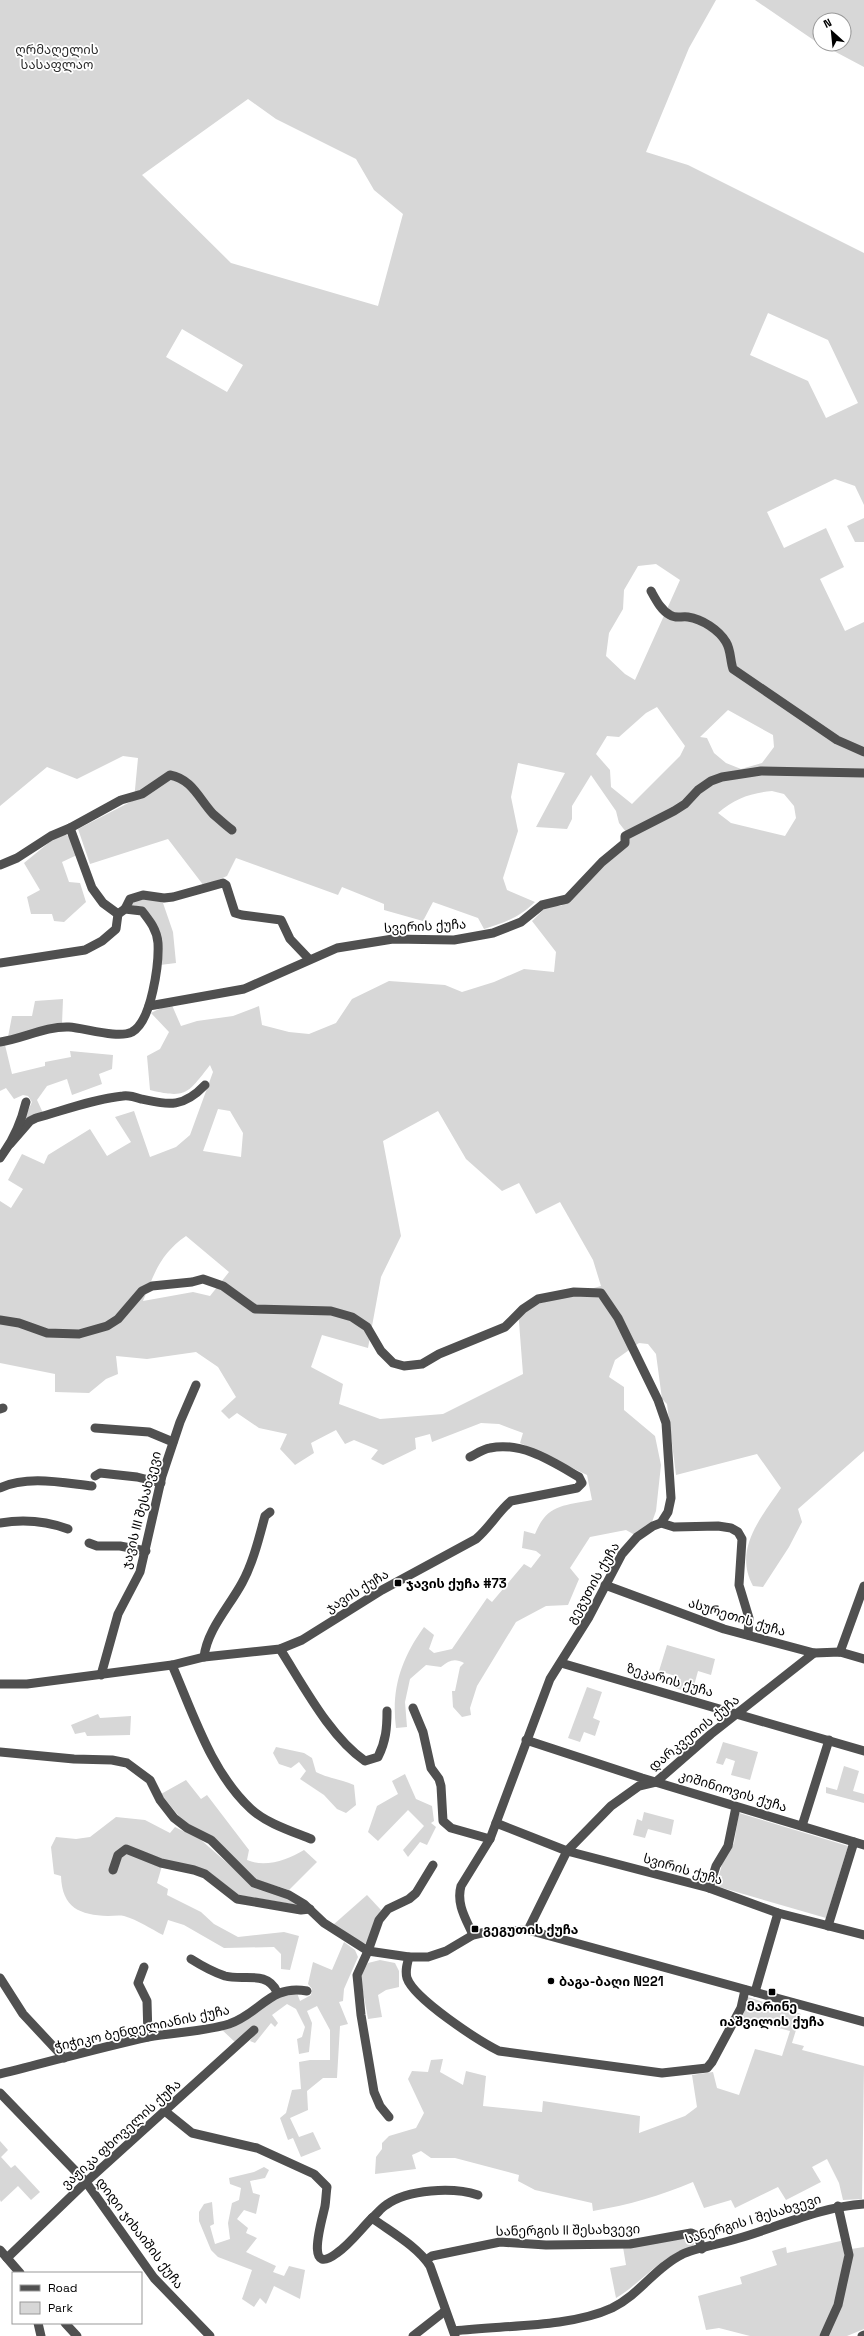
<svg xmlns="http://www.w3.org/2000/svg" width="864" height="2336" viewBox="0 0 864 2336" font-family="'Space Grotesk','Noto Sans Georgian',sans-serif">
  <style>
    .green { fill: #d7d7d7; fill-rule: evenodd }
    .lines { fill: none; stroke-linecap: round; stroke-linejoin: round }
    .minor { stroke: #505050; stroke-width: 9 }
    .poi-dot { fill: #000; stroke: #fff; stroke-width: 1.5 }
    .labels { text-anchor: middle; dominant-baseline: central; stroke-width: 3.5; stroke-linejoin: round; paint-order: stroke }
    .park-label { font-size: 13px; fill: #2e2e2e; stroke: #fff }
    .street-label { font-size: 13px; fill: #000; stroke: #fff }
    .poi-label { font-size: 13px; font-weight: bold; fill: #000; stroke: #fff; text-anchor: start }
  </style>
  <rect width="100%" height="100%" fill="#fff"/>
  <g class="green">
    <path d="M0 0H716L689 48 646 152 688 165 864 253V505L855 486 835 479 767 512 784 548 826 528 844 567 820 579 845 631 864 622V1451L798 1509 802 1522 789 1547 763 1587 753 1586C733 1549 761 1518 781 1488L757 1454 676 1475 667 1404 662 1399 656 1354 648 1344 639 1343 615 1360 609 1377 624 1387V1410L655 1436 661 1465 656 1511 652 1522 635 1535 626 1530 590 1537 570 1568 579 1579 568 1605 546 1606 516 1622 477 1686 470 1708 471 1715 462 1717 453 1707 452 1691H455L460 1667 464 1663C455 1658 449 1660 441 1667L426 1665 410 1679 405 1702 407 1727 396 1728C391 1689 401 1659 424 1627L434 1635 429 1649 434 1653 452 1649 487 1598 492 1602 524 1564 531 1568 541 1555 536 1551 522 1548 524 1531 535 1534C547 1504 563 1506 592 1500L587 1475 520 1443 523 1433 499 1424 481 1423 432 1442 430 1434 415 1438 416 1449 383 1465 371 1459 378 1450 354 1440 345 1444 336 1430 311 1443 314 1453 295 1465 280 1449 287 1434 259 1428 237 1413 229 1419 221 1411 236 1397 218 1367 196 1352 147 1359 116 1356 118 1374 106 1379 89 1393 55 1392V1374L0 1363V1201L11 1208 23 1189 8 1180 22 1154 44 1164 48 1155 90 1129 107 1156 131 1142 115 1117 134 1111 150 1157 176 1147 190 1135 213 1072 210 1065C188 1093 187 1099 150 1090L147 1056 160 1049 169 1032 151 1013 171 1003 181 1026 197 1021 233 1016 259 1006 262 1025 289 1032 309 1034 336 1023 352 999 389 981 445 985 462 992 494 982 524 969 554 972 556 952 532 921 547 906H561L571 899 630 837 619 823 616 811 591 775 572 806V819L567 829 536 827 565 773 518 763 511 797 518 831 503 878 507 890 535 902C520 917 504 923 484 929L478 918 433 902 423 921 384 910V904L342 887 338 895 236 858 227 876 204 886 168 839 90 864 78 829 134 800 138 758 123 756 77 779 47 767 0 806ZM248 99 276 119 356 159 374 190 403 214 378 306 231 263 142 175ZM768 313 828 340 858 403 826 418 808 381 750 355ZM182 329 243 365 227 392 166 357ZM656 564 680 580 635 680 625 674 606 656 609 633 623 609 624 590 638 566ZM657 707 685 746 680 756 632 804 611 787 610 770 596 754 607 736 619 737 646 713ZM728 710 773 735 774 747 762 763 741 769 726 763 714 753 707 738 700 737ZM772 791 784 794 794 806 796 818 785 836 731 823 718 813C734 799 750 793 772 791ZM218 1109 230 1111 243 1133 241 1157 203 1151ZM438 1111 466 1159 502 1191 519 1183 536 1214 560 1202 593 1260 601 1286 518 1309 523 1374 443 1414 380 1419 339 1404 343 1384 311 1367 322 1335 368 1348 381 1277 401 1236 383 1141ZM186 1236 229 1272 210 1296 193 1292 143 1301C154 1274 160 1254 186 1236Z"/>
    <path d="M755 0H864V67L815 41ZM820 20H844V44H820Z"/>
    <path d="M864 518V542H855L847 526Z"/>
    <path d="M65 834 71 838 77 855 62 862 69 882 80 883 86 902 64 922 54 921 52 914H31L27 897 40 890 24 863 57 836Z"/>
    <path d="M153 898 163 903 173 932 176 963 160 965C160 941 161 906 129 905L139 899Z"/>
    <path d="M63 999 62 1024 8 1037 12 1016H32L35 1001Z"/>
    <path d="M0 1045H5L12 1074 45 1066V1062L71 1057 70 1051 113 1055 112 1069 99 1074 102 1084 72 1095 67 1079 47 1086 37 1100 43 1113 17 1134 32 1102 28 1096 23 1095 14 1099 6 1088 0 1091Z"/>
    <path d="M667 1645 715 1659 711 1675 698 1671 692 1693 675 1688 679 1677 659 1671Z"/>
    <path d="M587 1687 602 1692 593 1718 600 1721 595 1736 584 1732 580 1742 568 1738Z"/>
    <path d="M98 1714 100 1718 131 1716 130 1735 87 1736 85 1732 75 1734 71 1725Z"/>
    <path d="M723 1742 758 1752 750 1780 731 1775 735 1761 726 1758 723 1765 716 1763Z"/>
    <path d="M276 1747 304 1753 312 1758 316 1772C330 1779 341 1779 354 1785L356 1805 346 1813 337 1809 324 1795 300 1779 306 1771 299 1762 291 1768 279 1764 273 1753Z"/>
    <path d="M844 1766 859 1771 853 1791 864 1794V1803L826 1793V1787L837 1790Z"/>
    <path d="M405 1774 416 1799 432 1806 434 1821 431 1823 436 1827 427 1845 420 1842 408 1857 403 1850 424 1826 408 1810 378 1841 368 1832 377 1806 398 1794 392 1781Z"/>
    <path d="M186 1780 201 1799 207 1795 249 1850 247 1860C265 1868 288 1860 304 1850L317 1862 289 1890 254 1879 182 1820 161 1794Z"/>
    <path d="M644 1812 674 1820 671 1835 648 1829 645 1838 633 1835 637 1819 642 1821Z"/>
    <path d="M739 1813 848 1846 826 1918 716 1886 723 1861 734 1843Z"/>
    <path d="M116 1817 145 1820 170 1833 175 1827 201 1840 249 1882 294 1900 297 1905 239 1895 208 1871 162 1866 157 1883 168 1889 167 1895 201 1912 214 1924 238 1937 284 1932 299 1936 290 1970 281 1969V1954L274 1947 224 1948 184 1925 168 1920 163 1935C151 1929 138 1920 124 1916 119 1915 113 1916 108 1916 80 1915 62 1908 61 1876L54 1874 51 1847 56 1837 76 1839 90 1837Z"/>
    <path d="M367 1895 381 1910 367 1944 352 1939 333 1925Z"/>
    <path d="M344 1942 355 1950 358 1957 344 1989 343 2001 339 2002 348 2024 340 2026 337 2078H323L307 2091 308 2110 290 2118 299 2137 313 2132 321 2149 301 2157 293 2138 288 2140 280 2118 286 2113 292 2090 301 2089 299 2062 310 2060H330V2030L317 2006 307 2011 312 2023 309 2052 299 2054 297 2039 302 2037 305 2027 296 2009 287 2004 272 2015 278 2023 275 2027 271 2023 255 2043 250 2041 256 2032 236 2043 220 2028 278 1997 297 1993 300 2001 311 1995 312 1989 308 1984 313 1962 332 1970Z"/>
    <path d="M380 1960 395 1963 399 1971V1987L386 1990 378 1995 382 2017 368 2019 360 1975 368 1963Z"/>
    <path d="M748 1997 801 2014 792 2043 804 2046 802 2050 864 2066 862 2199 843 2200 839 2183 827 2159 812 2167 821 2182 786 2200 778 2187 735 2208 731 2200 704 2208 693 2182C660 2196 628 2205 593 2211L592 2203 535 2190 518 2181 519 2175 455 2158H431L421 2151 412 2155 416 2169 375 2174 376 2157 382 2149V2143L389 2136 416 2128 424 2113 408 2079 412 2071 428 2072 431 2060 443 2059 440 2072 463 2085 466 2071 486 2076 483 2106 542 2112 543 2101 640 2116 639 2133 685 2116 697 2107 692 2075 713 2072 717 2088 739 2095 755 2049 782 2056 790 2031 740 2018Z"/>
    <path d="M0 2141 8 2150 1 2157 11 2168 15 2165 40 2192 31 2200 18 2186 1 2202 0 2200Z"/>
    <path d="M264 2167 269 2170 265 2178 250 2181 253 2193 260 2195 256 2214 244 2210 237 2219 248 2228 246 2233 257 2238 246 2252 276 2266 273 2272 284 2276 289 2266 305 2270 300 2299 274 2286 266 2304 260 2298 254 2307 242 2299 252 2270 218 2257 211 2250 199 2221V2212L204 2204 212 2202 214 2224 210 2226 215 2244 230 2239 228 2223 232 2203 239 2200 241 2188 230 2184 229 2178 254 2172Z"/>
    <path d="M689 2236 693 2238 694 2244 692 2247C661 2255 643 2282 616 2298L610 2268 626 2265 623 2247Z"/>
    <path d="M845 2240C845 2275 836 2305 819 2336H750L719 2328 706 2330 698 2296 742 2284 740 2277 777 2265 772 2251 786 2247 787 2253Z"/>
    <path d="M864 2247V2329L847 2336H827L851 2249Z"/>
  </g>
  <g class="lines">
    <g class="minor">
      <path d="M651 591C656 600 661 610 670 615 676 619 681 616 688 617 702 619 719 630 726 642 731 650 730 660 733 669L837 740 864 752"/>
      <path d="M70 828 92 888 103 903 118 914"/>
      <path d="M0 865 17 858 51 836 70 828 121 800 142 794 170 775C192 779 199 799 213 814 219 819 225 825 232 830"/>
      <path d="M125 909 130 899 143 895 164 898 173 897 223 883 226 885 235 913 242 915 281 920 290 939 309 959"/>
      <path d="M0 963 85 950 102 941 116 929 118 914"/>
      <path d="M149 1006 244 989 337 948 393 939 454 940 493 933 521 922 542 905 567 899 602 862 625 843V836L674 811 685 804 698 790 711 781 722 777 761 771 864 773"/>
      <path d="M0 1042C22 1039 46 1026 69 1027 85 1028 118 1039 132 1032 152 1021 159 963 158 943 157 930 150 921 142 911L125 909 118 914"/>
      <path d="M10 1144 30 1121 36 1118C65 1110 94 1099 123 1096 129 1095 135 1097 141 1099 170 1105 183 1108 205 1085"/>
      <path d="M0 1158C13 1141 21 1123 26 1102"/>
      <path d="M0 1320 19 1323 47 1333 79 1334 107 1326 118 1319 142 1291 152 1286 192 1282 203 1279 223 1286 255 1309 331 1311 352 1317 367 1327 381 1351 393 1363 404 1366 422 1364 439 1354 505 1327 523 1309 538 1299 574 1292 601 1293 618 1318 658 1400 666 1423 671 1498 668 1512 661 1523"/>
      <path d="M0 1409 3 1408"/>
      <path d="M95 1428 149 1432 173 1442"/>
      <path d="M95 1476 100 1473 137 1477 161 1483"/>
      <path d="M0 1488C27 1475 64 1483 92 1486"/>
      <path d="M0 1523C24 1519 46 1521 68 1529"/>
      <path d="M89 1543 97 1546H120L146 1551"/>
      <path d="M605 1585 724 1629 814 1653 840 1652 864 1659"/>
      <path d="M280 1649C303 1685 330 1737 365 1761L378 1757C386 1741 387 1728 387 1711"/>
      <path d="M840 1652 864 1586"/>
      <path d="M204 1657C207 1630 229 1607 242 1583 253 1563 259 1538 265 1516L270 1512"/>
      <path d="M561 1663 864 1751"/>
      <path d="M172 1665C193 1713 211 1772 251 1809 266 1823 291 1831 311 1839"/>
      <path d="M101 1675 118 1614 140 1572 162 1476 180 1422 196 1385"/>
      <path d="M0 1684H27L172 1665 204 1657 280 1649 302 1640 382 1590 476 1539C490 1527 498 1512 511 1501L577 1488 582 1483 579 1477C553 1462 522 1441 490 1448 483 1449 476 1454 470 1457"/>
      <path d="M413 1708 423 1732 431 1768 439 1779 441 1786 443 1821 451 1828 490 1839"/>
      <path d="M526 1740 642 1778 864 1845"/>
      <path d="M0 1752 74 1759 112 1760 127 1763 150 1780 160 1800 174 1818 187 1828 211 1840 254 1883 289 1895 304 1904 324 1923 368 1951 409 1957H428L446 1951 473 1935 486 1932 528 1930 864 2022"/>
      <path d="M496 1823 567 1851 709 1888 778 1913 864 1935"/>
      <path d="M802 1826 829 1740"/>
      <path d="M113 1870 118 1855 126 1849 161 1863 194 1870 205 1874 237 1899 301 1910 310 1909"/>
      <path d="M709 1888 716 1866 728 1846 736 1807"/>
      <path d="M828 1926 854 1842"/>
      <path d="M528 1930 567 1851 611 1806 639 1786 656 1782 711 1734 814 1653"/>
      <path d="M473 1935C466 1919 456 1904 461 1886L490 1839 550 1679 589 1617 622 1554 637 1537 653 1526 661 1523 674 1527 718 1526 731 1528 738 1532 742 1539 739 1585 749 1618 748 1635"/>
      <path d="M409 1957C407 1964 405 1971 407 1978 414 1999 479 2041 499 2051L662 2073 707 2068 712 2062 741 2008 745 1990"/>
      <path d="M191 1959C202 1966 213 1972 225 1976 244 1981 267 1970 277 1992"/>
      <path d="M144 1967 138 1983 147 2001 148 2037"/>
      <path d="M0 1978 23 2014 64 2058"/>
      <path d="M755 1992 778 1913"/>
      <path d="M0 2074C49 2062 98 2048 148 2037 174 2032 203 2032 229 2024 261 2013 270 1984 307 1991"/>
      <path d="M0 2093 86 2182 154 2278 210 2336"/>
      <path d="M166 2112 192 2133 257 2148 314 2174 327 2187C326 2193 326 2200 325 2206 323 2217 303 2279 337 2253 350 2244 361 2229 372 2218 391 2232 417 2246 430 2266L455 2336"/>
      <path d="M389 2117 380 2106 374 2092 361 2015 357 1975 368 1951 379 1920 388 1909 409 1899 416 1893 433 1865"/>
      <path d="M372 2218C377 2214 381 2208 386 2205 408 2189 453 2187 478 2195"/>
      <path d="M0 2250 20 2273"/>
      <path d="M7 2258 86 2182 254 2030"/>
      <path d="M426 2260 432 2256 500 2242 546 2245 630 2244 691 2233 698 2236 702 2249"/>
      <path d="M38 2323 41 2336"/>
      <path d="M65 2323 77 2336"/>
      <path d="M454 2331C501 2325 569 2328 612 2308 640 2294 655 2268 681 2255 694 2248 721 2244 736 2239 779 2227 819 2207 864 2204"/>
      <path d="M413 2336 445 2311"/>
      <path d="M824 2336 838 2305 849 2255 838 2206"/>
      <path d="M862 2336 864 2335"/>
    </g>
  </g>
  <g class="poi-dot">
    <rect x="394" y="1579" width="8" height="8" rx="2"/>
    <rect x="471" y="1925" width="8" height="8" rx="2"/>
    <circle cx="551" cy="1981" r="4"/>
    <rect x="768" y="1988" width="8" height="8" rx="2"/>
  </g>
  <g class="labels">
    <g class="park-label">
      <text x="57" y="49">ღრმაღელის<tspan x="57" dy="15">სასაფლაო</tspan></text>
    </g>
    <g class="street-label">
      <text transform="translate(425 926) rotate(-3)">სვერის ქუჩა</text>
      <text transform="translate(141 1510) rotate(-75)">ჯავის III შესახვევი</text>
      <text transform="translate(593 1583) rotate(-60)">გეგუთის ქუჩა</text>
      <text transform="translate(357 1591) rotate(-31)">ჯავის ქუჩა</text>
      <text transform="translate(737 1617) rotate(17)">ასურეთის ქუჩა</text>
      <text transform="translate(670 1680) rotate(16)">ზეკარის ქუჩა</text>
      <text transform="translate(694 1733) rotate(-39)">დარკვეთის ქუჩა</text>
      <text transform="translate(733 1791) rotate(17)">კიშინიოვის ქუჩა</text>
      <text transform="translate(683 1869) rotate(16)">სვირის ქუჩა</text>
      <text transform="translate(142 2028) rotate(-12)">ჭიჭიკო ბენდელიანის ქუჩა</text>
      <text transform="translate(121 2134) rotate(-42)">ვაჟიკა ფხოველის ქუჩა</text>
      <text transform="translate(753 2219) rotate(-17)">სანერგის I შესახვევი</text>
      <text transform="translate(568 2230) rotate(-1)">სანერგის II შესახვევი</text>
      <text transform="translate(140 2233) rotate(53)">დიდი ჯიხაიშის ქუჩა</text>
    </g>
    <g class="poi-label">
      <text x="406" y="1583">ჯავის ქუჩა #73</text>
      <text x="483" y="1929">გეგუთის ქუჩა</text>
      <text x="559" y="1981">ბაგა-ბაღი №21</text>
      <text x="772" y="2006" text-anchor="middle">მარინე<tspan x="772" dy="15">იაშვილის ქუჩა</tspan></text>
    </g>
  </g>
  <rect x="12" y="2272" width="130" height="52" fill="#ffffff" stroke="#999999"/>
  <rect x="20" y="2285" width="20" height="6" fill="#505050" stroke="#999999"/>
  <text x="48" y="2292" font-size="12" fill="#000000">Road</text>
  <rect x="20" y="2302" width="20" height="12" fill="#d7d7d7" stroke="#999999"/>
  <text x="48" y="2312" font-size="12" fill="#000000">Park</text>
  <g transform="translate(832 32) rotate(333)"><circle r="19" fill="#ffffff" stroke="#999999"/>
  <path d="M0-3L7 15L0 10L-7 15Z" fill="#000000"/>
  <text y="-6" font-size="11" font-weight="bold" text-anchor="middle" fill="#000000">N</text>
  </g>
</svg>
